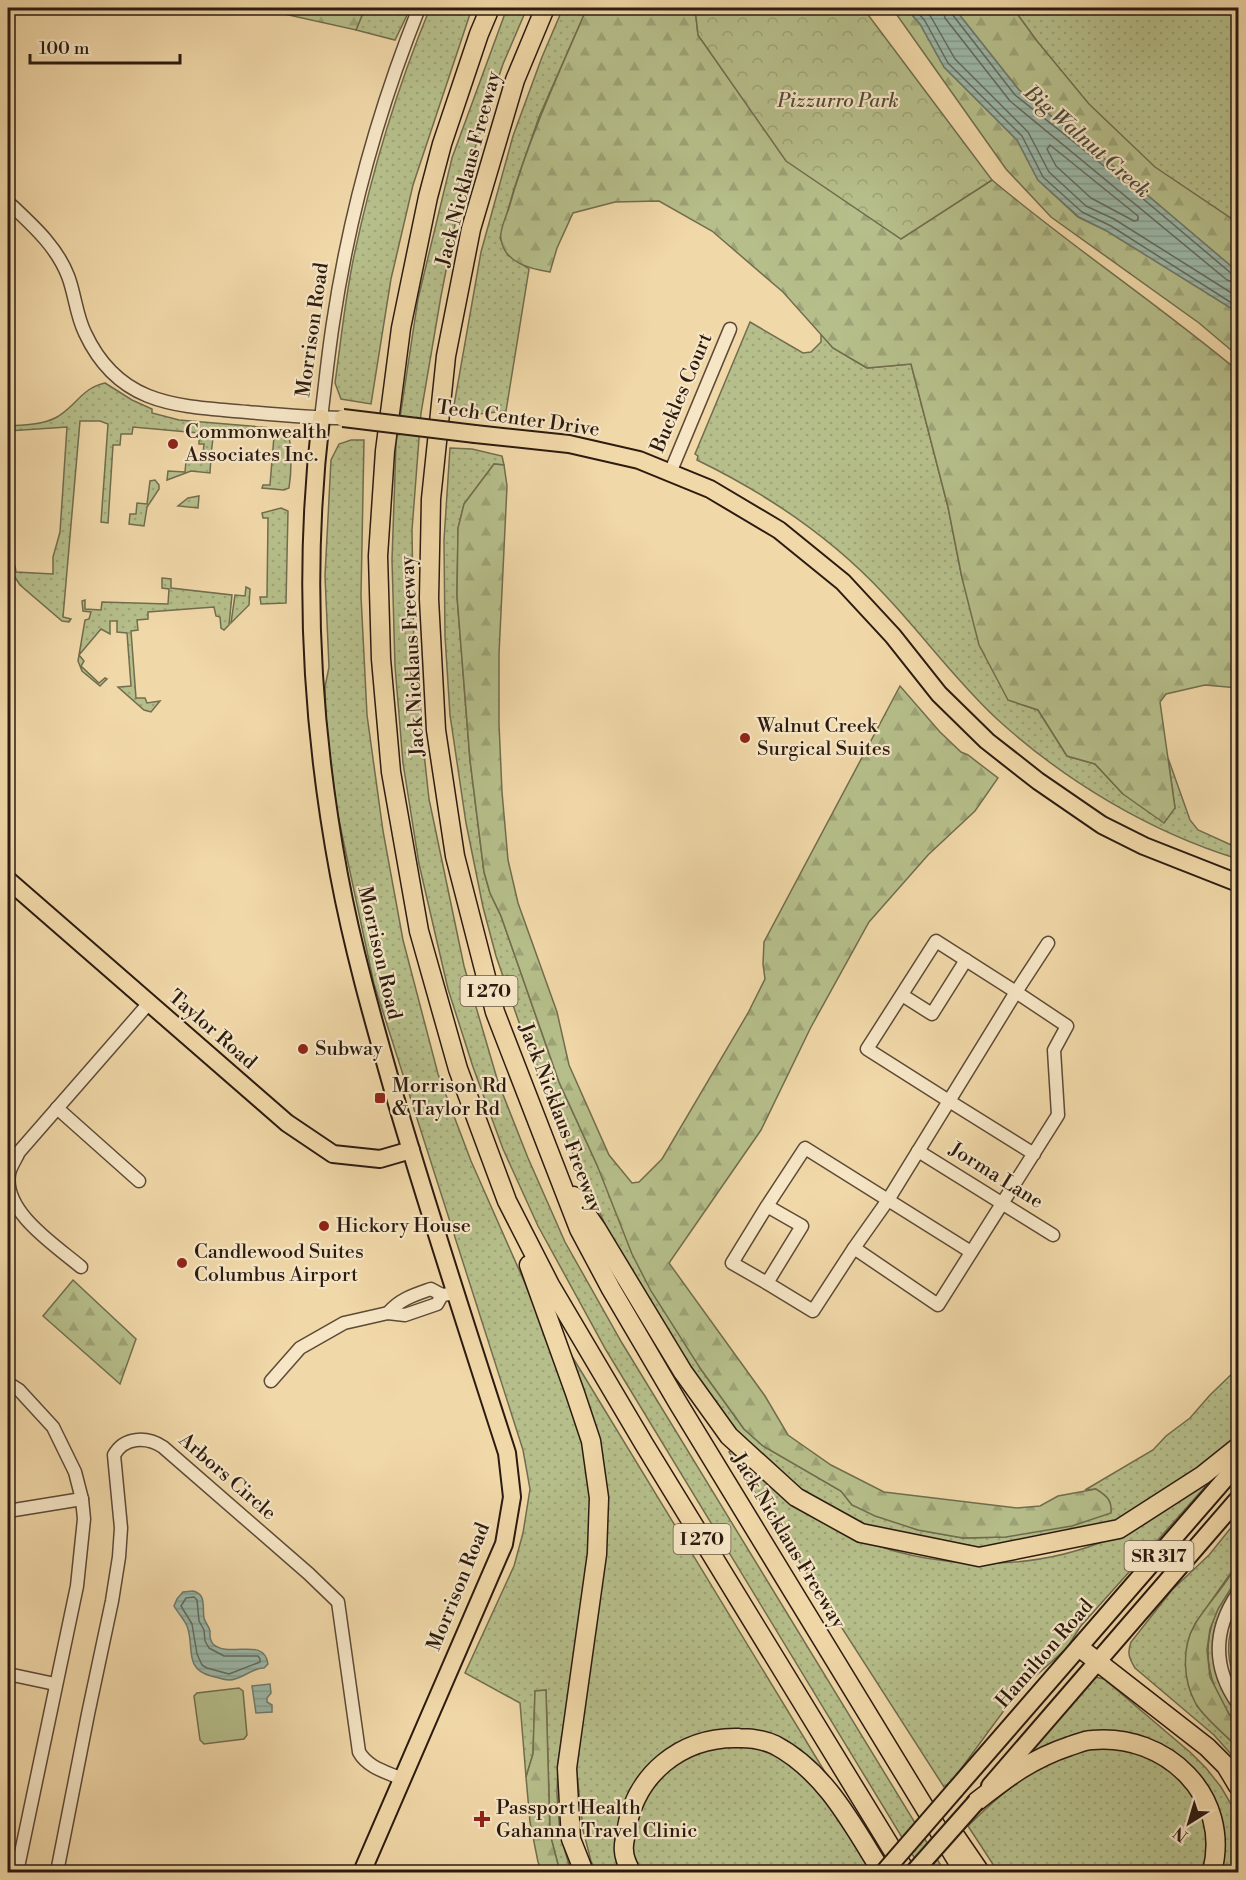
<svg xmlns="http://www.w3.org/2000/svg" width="1246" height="1880" viewBox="0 0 1246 1880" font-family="'Libre Bodoni',serif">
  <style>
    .grass { fill: url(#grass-dots); stroke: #716d4e; stroke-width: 1.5 }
    .forest { fill: url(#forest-firs); stroke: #716d4e; stroke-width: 1.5 }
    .park { fill: url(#park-crowns); stroke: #716d4e; stroke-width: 1.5 }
    .garden { fill: #b6bf8b; stroke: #716d4e; stroke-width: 1.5 }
    .water { fill: url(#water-rules); stroke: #6f7a6d; stroke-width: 1.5 }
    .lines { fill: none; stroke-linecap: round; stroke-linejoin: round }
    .shore { stroke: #646a5e; stroke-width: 1.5 }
    .minor-casing { stroke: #5d4a37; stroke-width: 15 }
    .major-casing { stroke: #2c1b11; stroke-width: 20 }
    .highway-casing { stroke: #2c1b11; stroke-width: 21 }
    .minor { stroke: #f6e6c6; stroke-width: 12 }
    .major { stroke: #f1d8a8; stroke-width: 16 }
    .highway { stroke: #f1d8a8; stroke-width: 18 }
    .major-bridge-casing { stroke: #2c1b11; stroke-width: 20; stroke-linecap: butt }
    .major-bridge { stroke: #f1d8a8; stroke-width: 16 }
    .poi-dot { fill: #8f2418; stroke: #f6e6c6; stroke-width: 2 }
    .labels { text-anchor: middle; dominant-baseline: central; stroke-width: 4.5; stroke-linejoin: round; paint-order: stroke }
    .shield { fill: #f6e6c6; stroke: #695847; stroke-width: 1.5 }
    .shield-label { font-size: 18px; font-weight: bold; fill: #2c1b11 }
    .park-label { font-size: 20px; font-style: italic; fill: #554c36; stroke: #f6e6c6 }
    .street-label { font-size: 20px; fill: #2c1b11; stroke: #f6e6c6 }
    .poi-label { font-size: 20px; fill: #2c1b11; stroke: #f6e6c6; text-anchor: start }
    .water-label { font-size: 21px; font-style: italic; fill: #4d4a3f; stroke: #f6e6c6 }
  </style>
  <defs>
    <pattern id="grass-dots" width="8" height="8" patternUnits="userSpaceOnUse" patternTransform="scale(1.5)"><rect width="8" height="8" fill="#b6bf8b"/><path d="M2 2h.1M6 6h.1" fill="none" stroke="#9da477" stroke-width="1.8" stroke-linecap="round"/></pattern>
    <pattern id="forest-firs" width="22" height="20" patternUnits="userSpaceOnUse" patternTransform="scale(1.5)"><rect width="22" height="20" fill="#b6bf8b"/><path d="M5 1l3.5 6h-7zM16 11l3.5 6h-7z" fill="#9da477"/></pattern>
    <pattern id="park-crowns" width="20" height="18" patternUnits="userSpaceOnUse" patternTransform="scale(1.5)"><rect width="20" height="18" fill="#b6bf8b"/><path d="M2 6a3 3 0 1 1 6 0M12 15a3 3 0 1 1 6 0" fill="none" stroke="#9da477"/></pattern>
    <pattern id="water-rules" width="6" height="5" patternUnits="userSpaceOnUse" patternTransform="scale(1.5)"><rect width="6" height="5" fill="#9bb9aa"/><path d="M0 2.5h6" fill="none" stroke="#869e91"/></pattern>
  </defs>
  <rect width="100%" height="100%" fill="#f1d8a8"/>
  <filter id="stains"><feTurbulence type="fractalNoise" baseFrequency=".00333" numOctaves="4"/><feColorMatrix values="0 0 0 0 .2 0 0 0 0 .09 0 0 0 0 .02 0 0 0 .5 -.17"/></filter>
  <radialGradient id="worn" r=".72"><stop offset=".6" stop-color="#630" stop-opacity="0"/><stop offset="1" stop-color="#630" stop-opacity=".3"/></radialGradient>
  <g class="grass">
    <path d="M365 8H406L410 9 395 40 356 30Z"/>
    <path d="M430 8H472L413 185 391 279 371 404 341 399 335 383C341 341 345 298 354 256 372 171 397 88 430 8Z"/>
    <path d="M507 8H527L503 64 463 184 441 296 421 413 412 530 414 662 429 799 464 966 498 1082 528 1158 565 1242 622 1343 945 1872H923L606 1350 538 1226 503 1149 473 1067 448 989 419 864 403 763 395 666 392 560 396 444 418 299 452 158Z"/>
    <path d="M563 8H587L539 117 514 189 500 238 508 255 529 269 506 411 478 414 453 411 481 252 513 136 542 57Z"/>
    <path d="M957 8H1238V258Z"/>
    <path d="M750 322 803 353 811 352 821 342V334L833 348 867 368 911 364 948 507 962 578 1008 700 1038 710 1067 756 1095 764 1123 794 1175 808 1168 758 1190 820 1198 830 1238 848V859C1150 832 1065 781 997 719 955 680 923 635 884 594 831 537 767 494 697 460L698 456 695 454Z"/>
    <path d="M105 383 132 400 152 409V413L179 420 284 429C294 436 291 475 289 488L284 490 262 488 263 485H270L274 436 268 435 266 432 253 431 249 433 214 430 211 454 203 453 204 444H199V433L133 427 132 434H121L120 445H113L108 523 101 522 108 424 100 421H80L63 617 71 619 69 622 62 621 20 585 11 571 12 567 15 566 16 572 53 574V557L60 532 67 427 8 431V426C23 425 41 425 55 418 75 408 81 388 105 383Z"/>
    <path d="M351 440H364L361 596 367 715 383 831 403 940 438 1074 471 1161 524 1281 562 1377 584 1447 592 1498 591 1543 558 1763 557 1794 560 1833 571 1872H560L550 1834 546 1690 535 1691 533 1754 526 1777 520 1703 465 1673 514 1566 523 1533 530 1489 523 1450 374 984 337 811 326 726 325 687 329 667 325 576 331 460 339 444Z"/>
    <path d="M450 448 472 449 502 456 504 465 494 464 464 504 458 529 457 596 470 760 484 872 490 893 501 916 559 1082 597 1165 700 1368 744 1429 763 1446 841 1491 852 1505 918 1530 963 1538 1006 1537 1096 1489 1085 1490 1153 1450 1166 1436 1190 1418 1210 1395 1238 1368V1435L1217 1457 1118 1522 999 1549 966 1548 909 1540 856 1522 818 1504 763 1463 715 1407 632 1275 604 1222 539 1080 496 956 483 907 466 823 450 715 445 636 444 540Z"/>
    <path d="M199 456 211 457 210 473 191 471 167 480 168 471 185 472 186 461 197 462Z"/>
    <path d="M155 480 159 485V489L147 507 144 526 129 524 130 514H136L137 503 147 504 150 481Z"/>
    <path d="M199 496 198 508 178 506 188 498Z"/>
    <path d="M281 508 288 511 286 603 261 604 260 597H267L268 518H263L262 513Z"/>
    <path d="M162 578 171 579V588L232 595 229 625 224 630 221 628 220 617 216 616 214 607 148 612V619L137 620 138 630 131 631 136 698H145L147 703 160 701 151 712 144 710 118 687 131 686 127 633 117 632V621H110V634L101 629 79 655 84 661 81 666 99 683 105 678 107 679 100 686 82 671 78 661 85 620 89 619 91 612 83 611 82 601 85 600V609L101 610 102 602 168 604 169 589 162 588Z"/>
    <path d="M246 587 250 589 249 605 231 623 235 595 245 596Z"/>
    <path d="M570 1353 828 1777 741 1735 648 1771 621 1872H596L591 1861 583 1830 575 1755 604 1522 567 1356Z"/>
    <path d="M732 1450C760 1478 790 1505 825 1523 912 1570 1020 1577 1112 1538 1144 1524 1173 1505 1202 1485L1205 1487 1080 1627 1067 1648 1030 1681 1008 1705 952 1781 944 1787 729 1452Z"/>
    <path d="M1238 1519V1531L1233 1548 1235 1567 1195 1624 1197 1706 1238 1748V1762L1214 1735 1135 1668C1129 1658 1127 1653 1131 1642L1172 1590 1209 1555Z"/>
    <path d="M1238 1577C1238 1590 1227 1599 1222 1610 1216 1622 1212 1638 1213 1651 1213 1669 1220 1685 1228 1700 1233 1710 1238 1715 1238 1726 1198 1677 1198 1626 1238 1577Z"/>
    <path d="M1238 1612V1692C1228 1662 1223 1641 1238 1612Z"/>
    <path d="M1095 1677 1104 1679 1191 1753 1206 1768 1221 1787 1238 1816V1872H1219L1216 1817 1144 1740 1034 1754 1031 1751Z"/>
    <path d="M738 1744 762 1748 787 1760 823 1793 871 1869 868 1872H634L630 1853 639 1805 651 1784 688 1754Z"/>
    <path d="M1130 1748 1163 1763 1193 1795 1207 1824V1872H998L968 1826C997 1797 1041 1757 1083 1749 1097 1746 1115 1748 1130 1748Z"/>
  </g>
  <g class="forest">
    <path d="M257 8H365L356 30Z"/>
    <path d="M587 8H695L698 35 786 160 901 238 992 180C1072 247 1159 305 1238 371V688L1205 685 1166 694 1160 702 1175 808 1164 823 1123 794 1095 764 1067 756 1038 710 1008 700 979 645 962 578 948 507 911 364 867 368 833 348 783 292 712 231 659 201 615 202 573 213 557 248 550 272C531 269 504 263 501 239 499 231 506 217 509 208 528 139 559 73 587 8Z"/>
    <path d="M892 8H906L920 24 944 67 1017 140 1038 180 1078 217 1107 231 1231 308 1238 316V356L1199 323 1051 217 1006 169Z"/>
    <path d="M954 8H1013L1037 41 1089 104 1155 167 1238 223V272L1113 166 1019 90Z"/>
    <path d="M494 464 504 465 507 486 499 654V724L502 792 508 860 518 903 557 1012 569 1065 609 1155 632 1183 639 1182 662 1159 748 1013 765 979 763 964 764 942 900 686 940 732 961 752 968 755 998 778 975 811 928 855 869 922 811 1027 761 1130 669 1263 765 1396 788 1435 831 1465 884 1492 1017 1508 1040 1506 1058 1496 1096 1489C1107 1496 1112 1500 1111 1513L1072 1526 1006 1537 963 1538 918 1530 875 1516 852 1505 841 1491 763 1446 744 1429 700 1368 651 1291 632 1254 597 1165 559 1082 501 916 490 893 484 872 470 760 457 596 458 528 464 504Z"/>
    <path d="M73 1280 136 1339 120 1384 43 1316Z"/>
    <path d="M1238 1531V1577L1218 1609 1210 1629 1207 1650 1210 1677 1229 1714 1238 1726V1748C1226 1735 1205 1719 1196 1704 1183 1681 1181 1648 1195 1624 1207 1605 1223 1588 1235 1568L1233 1548Z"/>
    <path d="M546 1690 550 1834 560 1872H543L538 1862 530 1822 526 1777 533 1754 535 1691Z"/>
  </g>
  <path class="park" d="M695 8H863L992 180 901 239 786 161 698 35Z"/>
  <path class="garden" d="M239 1688 243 1691 247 1735 244 1739 204 1744 200 1740 194 1696 197 1693Z"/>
  <g class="water">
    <path d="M906 8H954L1019 90 1113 166 1238 272V316L1231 308 1107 231 1079 217 1038 180 1017 140 944 67 920 24Z"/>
    <path d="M193 1591C207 1594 202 1608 204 1618 205 1623 209 1626 210 1631 210 1636 209 1639 213 1644 229 1659 264 1636 268 1664L264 1668C251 1668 242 1680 229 1680 223 1680 217 1677 211 1676 183 1668 195 1647 187 1626 184 1619 178 1613 174 1606L177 1599 183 1592Z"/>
    <path d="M270 1684 271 1693 267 1698V1702L272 1705V1712L256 1713 252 1686Z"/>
  </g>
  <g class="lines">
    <g class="shore">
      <path d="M914 8 925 21 948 63 1022 136 1043 177 1082 212 1111 226 1238 307"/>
      <path d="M924 8 931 17 955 59 1028 132 1049 172 1086 206 1114 219 1238 297"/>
      <path d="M942 8 945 18 1010 101 1227 280 1238 284"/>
      <path d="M950 8 952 14 1015 95 1109 170 1232 274 1238 276"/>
      <path d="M1050 145 1138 216V220L1134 221 1091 198 1056 166 1047 149Z"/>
      <path d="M194 1597 197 1600 199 1621 204 1630 205 1641 209 1648 224 1656H258L260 1659V1662L229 1674 207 1668 202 1665 197 1654 192 1624 181 1606 186 1598Z"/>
    </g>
    <g class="minor-casing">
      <g id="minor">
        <path d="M8 202C31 224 56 245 68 276 75 294 76 315 85 333 119 406 177 406 247 412 279 415 311 418 343 418"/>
        <path d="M321 418C325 387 328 355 333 323 349 216 379 108 419 8"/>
        <path d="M670 473 730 329"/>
        <path d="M936 941 1016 992 949 1101 867 1049Z"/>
        <path d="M902 995 932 1014 966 960"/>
        <path d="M57 1108 139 1181"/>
        <path d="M918 1151 1053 1235"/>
        <path d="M1034 1154 949 1101 888 1200 854 1248 938 1305 1058 1115 1054 1050 1067 1026 1016 992 1048 943"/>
        <path d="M767 1206 732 1263 767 1283 802 1226 767 1206 805 1148 971 1252"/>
        <path d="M81 1267C55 1245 3 1212 9 1174 10 1167 16 1159 19 1152L149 1003"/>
        <path d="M767 1283 813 1311 854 1248"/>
        <path d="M388 1313C400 1299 414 1295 431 1289L442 1295 450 1294"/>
        <path d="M271 1381 300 1348 344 1323 388 1313 405 1315 437 1304 442 1295"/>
        <path d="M8 1383 19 1390 53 1427 75 1472 82 1499 84 1519 77 1586 17 1872"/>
        <path d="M8 1511 82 1499"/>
        <path d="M1238 1593C1213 1630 1212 1667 1238 1704"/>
        <path d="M8 1674 55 1684"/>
        <path d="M57 1872 88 1714 112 1601 119 1557 121 1528 114 1455C124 1437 146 1436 163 1447L309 1574 338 1602 359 1752C368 1768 387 1772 402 1779"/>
      </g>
    </g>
    <g class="major-casing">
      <g id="major">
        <path d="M321 418C303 569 311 725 339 875 353 950 374 1023 395 1097 430 1216 469 1335 507 1453L512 1497 504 1544 362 1872"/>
        <path d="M475 434 569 444 639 460 710 489 779 530 843 582 893 636 939 694 987 741 1038 781 1102 825 1144 846 1238 883"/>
        <path d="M8 880 287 1123 333 1154 380 1159 411 1150"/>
        <path d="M990 1786 1238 1499"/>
        <path d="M955 1790 1238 1464"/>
      </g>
    </g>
    <g class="highway-casing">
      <g id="highway">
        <path d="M490 8 479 34 442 144 428 197 401 328 385 451 378 556 381 659 391 772 419 931 458 1069 507 1201 550 1285 644 1444 906 1872"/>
        <path d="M545 8 515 80 471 229 446 356 431 499 429 599 436 730 455 856 495 1012 579 1229 611 1289 678 1403 964 1872"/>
        <path d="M574 1196 596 1228 683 1372 729 1436 796 1497 861 1533 979 1557 1119 1529 1203 1475 1238 1447"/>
        <path d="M529 1265 575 1393 591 1441 599 1498 597 1554 567 1768 571 1839 584 1872"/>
        <path d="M1080 1648 1207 1747 1226 1766 1238 1786"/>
        <path d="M976 1802C1008 1777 1031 1759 1070 1746 1077 1744 1085 1740 1092 1740 1166 1733 1232 1796 1212 1872"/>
        <path d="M956 1837 980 1872"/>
        <path d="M631 1872C628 1866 624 1858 624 1851 623 1845 625 1839 626 1833 634 1775 681 1736 740 1738 751 1738 764 1740 775 1745 826 1772 853 1826 882 1872"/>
      </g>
    </g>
    <use href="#minor" class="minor"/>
    <use href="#major" class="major"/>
    <use href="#highway" class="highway"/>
    <g class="major-bridge-casing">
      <g id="major-bridge">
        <path d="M343 418 475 434"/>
        <path d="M884 1872 955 1790"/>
        <path d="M914 1872 976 1802"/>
      </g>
    </g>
    <use href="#major-bridge" class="major-bridge"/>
  </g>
  <g class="poi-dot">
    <circle cx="173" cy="444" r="6"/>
    <circle cx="745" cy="738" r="6"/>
    <circle cx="303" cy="1049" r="6"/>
    <rect x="374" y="1092" width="12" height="12" rx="3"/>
    <circle cx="324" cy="1226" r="6"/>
    <circle cx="182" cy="1263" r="6"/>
    <path d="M479 1810h6v6h6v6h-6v6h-6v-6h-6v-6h6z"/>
  </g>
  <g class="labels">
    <g class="shield">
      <rect x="460.5" y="976" width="57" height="30" rx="4.5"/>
      <rect x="673.5" y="1524" width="57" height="30" rx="4.5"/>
      <rect x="1124.5" y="1541" width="69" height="30" rx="4.5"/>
    </g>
    <g class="shield-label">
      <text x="489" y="991">I 270</text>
      <text x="702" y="1539">I 270</text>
      <text x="1159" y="1556">SR 317</text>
    </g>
    <g class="park-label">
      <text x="838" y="101">Pizzurro Park</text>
    </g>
    <g class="street-label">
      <text transform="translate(469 169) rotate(-75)">Jack Nicklaus Freeway</text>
      <text transform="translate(313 330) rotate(-82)">Morrison Road</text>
      <text transform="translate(682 393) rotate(-67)">Buckles Court</text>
      <text transform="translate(518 419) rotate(8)">Tech Center Drive</text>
      <text transform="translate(413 656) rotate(-93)">Jack Nicklaus Freeway</text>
      <text transform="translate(379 953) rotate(77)">Morrison Road</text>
      <text transform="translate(212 1030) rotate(41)">Taylor Road</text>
      <text transform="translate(560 1118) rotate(69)">Jack Nicklaus Freeway</text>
      <text transform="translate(996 1176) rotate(32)">Jorma Lane</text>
      <text transform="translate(227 1477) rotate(41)">Arbors Circle</text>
      <text transform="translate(788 1541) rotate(59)">Jack Nicklaus Freeway</text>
      <text transform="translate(459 1587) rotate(-68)">Morrison Road</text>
      <text transform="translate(1045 1654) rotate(-49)">Hamilton Road</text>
    </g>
    <g class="poi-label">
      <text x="185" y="432">Commonwealth<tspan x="185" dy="23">Associates Inc.</tspan></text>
      <text x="757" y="726">Walnut Creek<tspan x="757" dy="23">Surgical Suites</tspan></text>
      <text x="315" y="1049">Subway</text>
      <text x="392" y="1086">Morrison Rd<tspan x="392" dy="23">&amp; Taylor Rd</tspan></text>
      <text x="336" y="1226">Hickory House</text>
      <text x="194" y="1252">Candlewood Suites<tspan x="194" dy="23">Columbus Airport</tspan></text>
      <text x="496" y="1808">Passport Health<tspan x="496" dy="23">Gahanna Travel Clinic</tspan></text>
    </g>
    <g class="water-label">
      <text transform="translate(1087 142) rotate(41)">Big Walnut Creek</text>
    </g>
  </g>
  <rect width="1246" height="1880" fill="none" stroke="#f1d8a8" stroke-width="30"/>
  <rect x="9" y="9" width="1228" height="1862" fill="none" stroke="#2c1b11" stroke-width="3"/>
  <rect x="15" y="15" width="1216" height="1850" fill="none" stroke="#2c1b11" stroke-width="1.5"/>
  <g transform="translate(1189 1823) rotate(217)" stroke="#f6e6c6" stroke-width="4.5" paint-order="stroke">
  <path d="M0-4.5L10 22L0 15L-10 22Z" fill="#2c1b11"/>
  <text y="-9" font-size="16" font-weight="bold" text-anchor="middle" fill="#2c1b11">N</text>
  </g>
  <path d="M30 54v9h150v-9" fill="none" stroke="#2c1b11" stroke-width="3"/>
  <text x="39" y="54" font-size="18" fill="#2c1b11" stroke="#f6e6c6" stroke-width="4.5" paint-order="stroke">100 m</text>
  <rect width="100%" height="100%" filter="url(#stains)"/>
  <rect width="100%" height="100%" fill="url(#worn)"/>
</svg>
